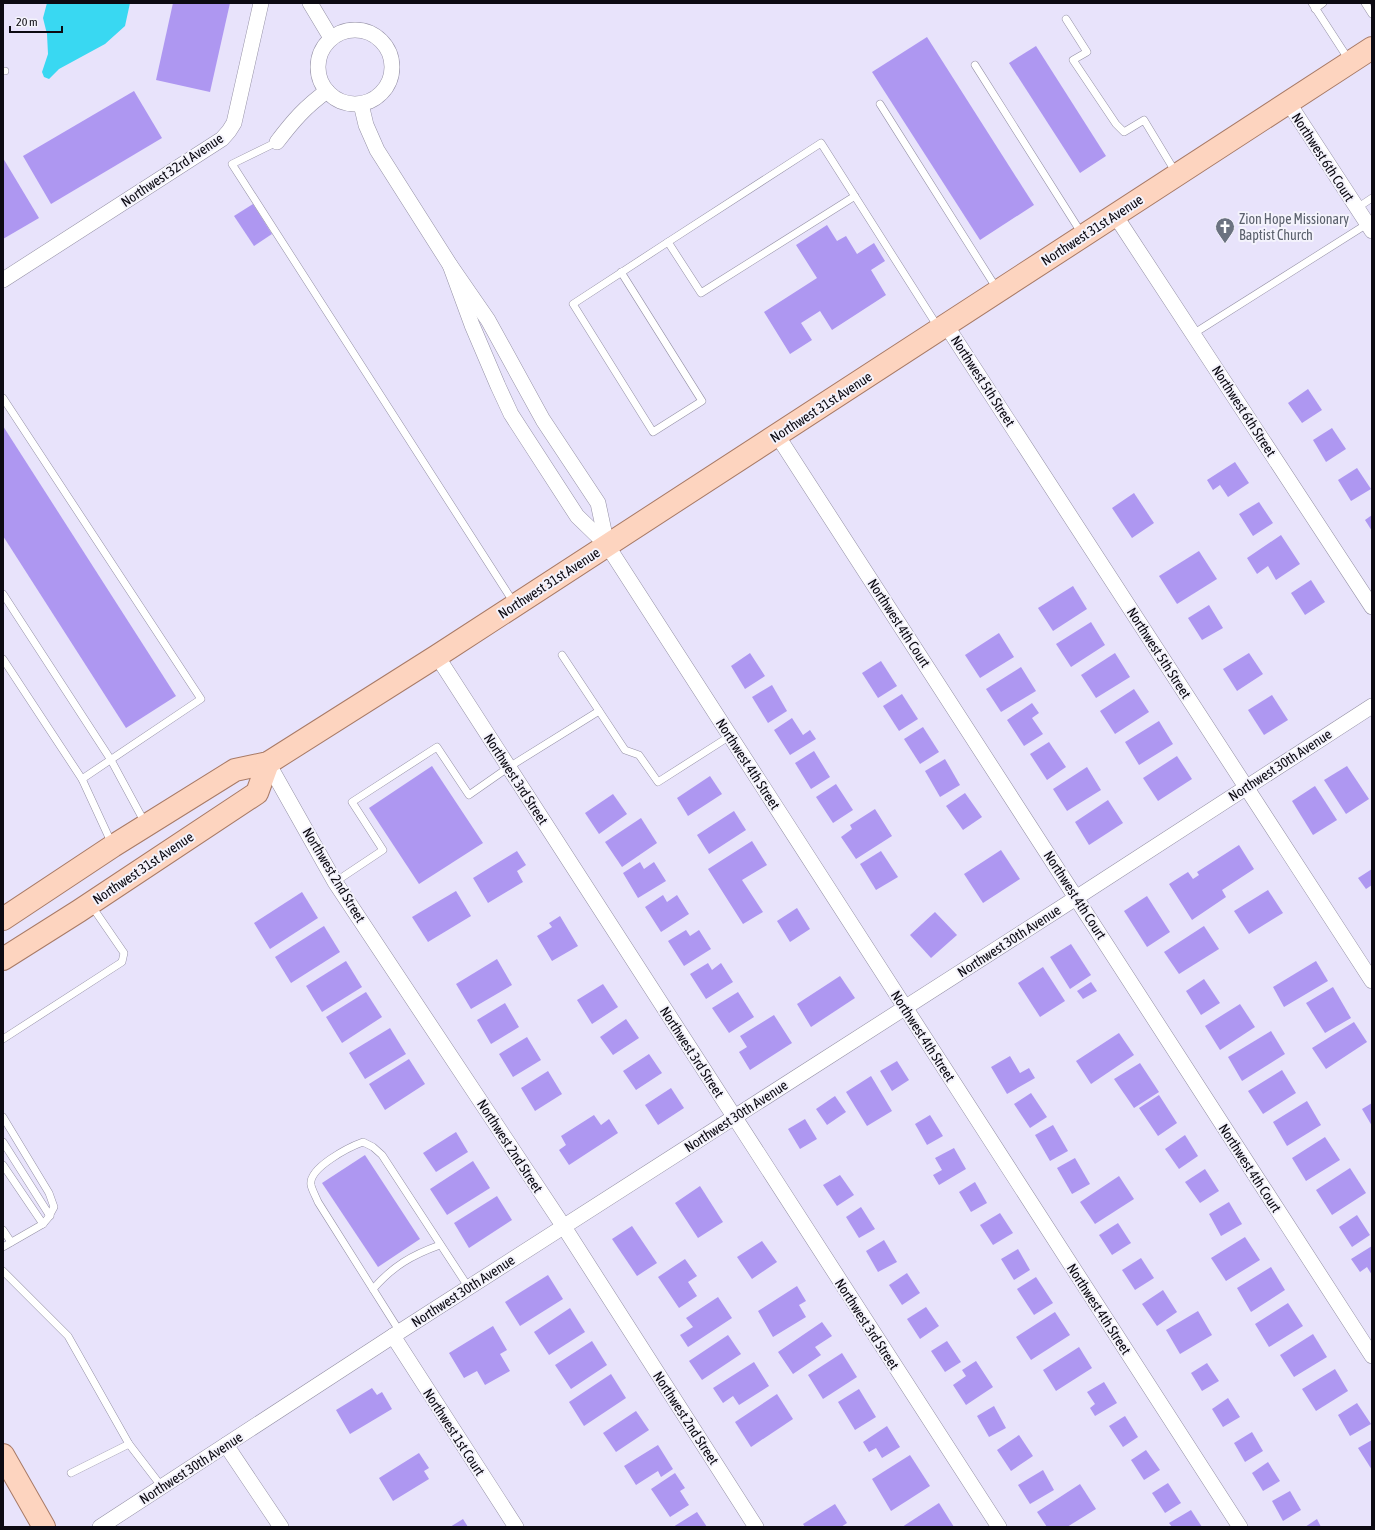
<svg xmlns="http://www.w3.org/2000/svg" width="1375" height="1530" viewBox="0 0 1375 1530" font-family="'Asap Condensed',sans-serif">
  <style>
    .water { fill: #39d8f2 }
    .building { fill: #ae97f1 }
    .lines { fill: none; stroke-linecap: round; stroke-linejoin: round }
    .lane-casing { stroke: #9490a5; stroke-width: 8 }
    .street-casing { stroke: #9490a5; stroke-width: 16 }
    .primary-casing { stroke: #a87a66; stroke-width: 24 }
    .lane { stroke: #fff; stroke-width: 7 }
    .street { stroke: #fff; stroke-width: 15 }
    .primary { stroke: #fdd4bf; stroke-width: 22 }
    .labels { text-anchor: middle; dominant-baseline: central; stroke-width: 4; stroke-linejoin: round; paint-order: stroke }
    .street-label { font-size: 14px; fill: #0c0a12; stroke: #f4f3fc }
    .worship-label { font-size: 14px; fill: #5b616d; stroke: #f4f3fc; text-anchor: start }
  </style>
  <rect width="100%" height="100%" fill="#e8e3fb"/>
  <path class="water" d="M47 3H130L125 26 105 44 59 69 49 79 44 77 42 72 48 54 47 34 43 18Z"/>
  <g class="building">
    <path d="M173 3H230L210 92 156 80Z"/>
    <path d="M927 37 1034 205 980 240 872 72Z"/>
    <path d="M1036 46 1106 156 1080 173 1009 63Z"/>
    <path d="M134 91 162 138 51 204 23 156Z"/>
    <path d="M3 158 39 218 3 239Z"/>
    <path d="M253 204 272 234 254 246 234 216Z"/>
    <path d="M827 225 837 241 846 236 857 254 874 243 885 261 871 270 886 295 832 330 820 311 801 323 812 340 790 354 764 312 817 278 796 245Z"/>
    <path d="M1308 389 1322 410 1302 423 1288 403Z"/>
    <path d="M3 426 176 696 126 728 3 536Z"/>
    <path d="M1332 428 1346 449 1326 462 1313 440Z"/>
    <path d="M1235 462 1249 483 1228 497 1220 485 1213 490 1207 480Z"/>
    <path d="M1357 468 1371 489 1351 501 1338 480Z"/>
    <path d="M1134 493 1154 523 1132 538 1112 508Z"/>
    <path d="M1259 502 1273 523 1253 536 1239 514Z"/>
    <path d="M1372 515V531L1365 520Z"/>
    <path d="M1281 535 1300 564 1276 580 1268 566 1257 574 1247 558Z"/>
    <path d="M1199 551 1217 579 1177 604 1159 576Z"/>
    <path d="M1311 580 1325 602 1305 615 1291 593Z"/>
    <path d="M1073 586 1087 609 1053 631 1038 608Z"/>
    <path d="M1209 605 1223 628 1202 640 1188 618Z"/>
    <path d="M1091 622 1105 645 1071 667 1056 644Z"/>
    <path d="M999 633 1014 657 980 678 965 655Z"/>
    <path d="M750 653 765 676 745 689 731 666Z"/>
    <path d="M1115 653 1130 677 1096 698 1081 675Z"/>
    <path d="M1249 653 1263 674 1237 691 1223 669Z"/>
    <path d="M881 661 897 686 878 698 862 673Z"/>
    <path d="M1021 667 1036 691 1001 712 986 689Z"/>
    <path d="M772 685 787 711 768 723 752 697Z"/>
    <path d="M1134 689 1149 712 1115 734 1100 711Z"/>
    <path d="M902 694 918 719 899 731 883 706Z"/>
    <path d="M1272 695 1288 720 1264 735 1248 710Z"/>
    <path d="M1032 703 1039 713 1032 718 1043 734 1024 746 1007 720Z"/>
    <path d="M792 718 803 735 810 730 816 739 790 755 774 730Z"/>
    <path d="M1159 721 1173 744 1139 765 1125 742Z"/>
    <path d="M923 727 939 752 920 764 904 739Z"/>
    <path d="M1049 742 1066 767 1047 780 1030 754Z"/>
    <path d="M814 751 830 777 811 789 795 763Z"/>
    <path d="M1177 756 1192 779 1158 801 1143 778Z"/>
    <path d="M945 759 960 785 940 797 925 771Z"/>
    <path d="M432 766 483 843 419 884 369 808Z"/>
    <path d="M1347 766 1369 799 1346 814 1324 780Z"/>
    <path d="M1087 767 1101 790 1067 811 1053 789Z"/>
    <path d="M710 776 722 794 688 816 677 798Z"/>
    <path d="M836 784 853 810 833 823 816 797Z"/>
    <path d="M1315 786 1337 820 1313 835 1292 801Z"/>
    <path d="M965 793 982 817 963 830 946 806Z"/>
    <path d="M613 794 627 814 599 834 585 813Z"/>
    <path d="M1108 800 1123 823 1089 845 1075 822Z"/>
    <path d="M875 809 892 836 856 859 841 837 852 829 850 825Z"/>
    <path d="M734 811 746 830 709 854 697 835Z"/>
    <path d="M641 818 657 843 622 867 605 842Z"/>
    <path d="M752 841 767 865 742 880 763 912 743 924 708 869Z"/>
    <path d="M1239 845 1254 869 1222 890 1226 897 1192 920 1169 884 1188 872 1193 879 1199 875 1197 872Z"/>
    <path d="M1001 850 1020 879 983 903 964 874Z"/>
    <path d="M517 851 526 865 517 871 523 882 488 903 473 878Z"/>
    <path d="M881 851 898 877 876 890 860 864Z"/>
    <path d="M640 862 644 869 654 862 666 881 638 898 623 873Z"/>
    <path d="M1372 869V885L1366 889 1358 878Z"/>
    <path d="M1268 890 1283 913 1249 934 1234 911Z"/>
    <path d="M456 891 471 916 428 942 412 917Z"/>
    <path d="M302 892 318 918 270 949 254 923Z"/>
    <path d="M663 895 667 902 677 895 689 914 661 932 645 907Z"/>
    <path d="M1147 896 1170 932 1147 947 1124 911Z"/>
    <path d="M797 908 810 929 790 942 777 921Z"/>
    <path d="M935 912 957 935 931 958 910 935Z"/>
    <path d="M560 916 578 946 552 961 537 936 552 927 549 923Z"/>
    <path d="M324 926 340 952 291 983 275 957Z"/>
    <path d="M1204 926 1219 949 1179 974 1164 952Z"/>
    <path d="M686 930 690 936 699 930 711 949 684 966 668 941Z"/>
    <path d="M1071 944 1091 975 1070 989 1050 957Z"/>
    <path d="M497 959 512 985 471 1009 456 984Z"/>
    <path d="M346 961 362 987 322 1012 306 986Z"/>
    <path d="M1316 961 1328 981 1284 1007 1273 987Z"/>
    <path d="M708 963 712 970 721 963 733 982 706 999 690 974Z"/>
    <path d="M1043 967 1065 1001 1040 1017 1018 983Z"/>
    <path d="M840 976 855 998 811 1027 797 1004Z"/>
    <path d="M1204 979 1220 1003 1201 1015 1186 991Z"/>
    <path d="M1091 982 1097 991 1083 999 1077 991Z"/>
    <path d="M603 984 618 1007 592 1024 577 1000Z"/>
    <path d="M1333 987 1351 1018 1325 1033 1306 1003Z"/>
    <path d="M366 992 382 1017 342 1043 326 1017Z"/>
    <path d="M738 992 754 1017 729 1033 712 1008Z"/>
    <path d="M505 1003 519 1027 491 1044 477 1020Z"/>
    <path d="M1240 1004 1255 1027 1220 1050 1205 1026Z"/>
    <path d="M774 1015 792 1043 750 1070 739 1052 747 1047 740 1036Z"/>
    <path d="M626 1019 639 1038 613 1055 600 1037Z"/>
    <path d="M1354 1022 1367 1042 1326 1069 1312 1048Z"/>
    <path d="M390 1028 406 1054 365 1079 349 1053Z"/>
    <path d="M1271 1031 1285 1054 1242 1081 1228 1057Z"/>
    <path d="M1119 1033 1134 1055 1091 1084 1076 1061Z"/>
    <path d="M527 1037 541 1060 513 1077 499 1054Z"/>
    <path d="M649 1054 662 1073 636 1090 623 1071Z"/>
    <path d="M1010 1056 1020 1073 1029 1068 1035 1078 1007 1094 991 1067Z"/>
    <path d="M409 1059 425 1084 385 1110 369 1084Z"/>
    <path d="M897 1061 909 1080 892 1091 880 1071Z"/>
    <path d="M1140 1063 1159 1092 1134 1108 1114 1079Z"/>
    <path d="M1282 1070 1296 1093 1263 1114 1248 1091Z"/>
    <path d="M548 1071 562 1094 535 1111 521 1088Z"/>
    <path d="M871 1076 892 1111 867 1126 846 1092Z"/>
    <path d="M671 1088 684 1108 658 1125 645 1105Z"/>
    <path d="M1031 1093 1047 1117 1030 1128 1014 1104Z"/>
    <path d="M1159 1095 1177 1123 1158 1136 1139 1108Z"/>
    <path d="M835 1096 846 1112 827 1125 816 1109Z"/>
    <path d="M1307 1101 1321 1125 1287 1146 1273 1122Z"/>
    <path d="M1372 1103V1126L1362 1109Z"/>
    <path d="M594 1115 601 1125 609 1119 618 1133 569 1165 559 1150 566 1145 561 1136Z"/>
    <path d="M930 1115 943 1136 927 1145 915 1124Z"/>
    <path d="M805 1119 817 1139 800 1149 788 1129Z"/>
    <path d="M1053 1125 1068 1151 1050 1161 1035 1135Z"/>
    <path d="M456 1132 468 1152 436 1172 423 1153Z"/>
    <path d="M1185 1135 1198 1156 1179 1169 1165 1149Z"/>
    <path d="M1325 1137 1340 1160 1306 1181 1292 1158Z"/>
    <path d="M954 1148 966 1169 939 1185 933 1175 942 1170 935 1158Z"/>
    <path d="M365 1155 420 1239 378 1267 322 1183Z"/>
    <path d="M1075 1158 1090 1184 1072 1194 1057 1168Z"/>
    <path d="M473 1161 490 1188 447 1215 430 1189Z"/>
    <path d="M1350 1168 1366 1193 1332 1215 1316 1190Z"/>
    <path d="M1205 1169 1219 1191 1200 1203 1185 1182Z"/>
    <path d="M840 1175 854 1195 837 1206 823 1185Z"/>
    <path d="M1119 1176 1134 1199 1095 1224 1080 1202Z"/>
    <path d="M975 1182 987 1203 971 1212 959 1192Z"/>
    <path d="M700 1186 723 1222 698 1238 675 1203Z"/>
    <path d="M497 1196 512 1220 469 1248 454 1223Z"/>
    <path d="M1229 1202 1242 1224 1221 1236 1209 1214Z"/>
    <path d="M861 1207 875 1229 859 1238 846 1217Z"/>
    <path d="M1000 1213 1013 1233 993 1245 980 1225Z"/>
    <path d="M1357 1215 1370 1235 1352 1247 1339 1227Z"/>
    <path d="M1118 1223 1131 1243 1112 1255 1099 1235Z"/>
    <path d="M632 1226 657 1263 637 1276 612 1239Z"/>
    <path d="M1245 1237 1260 1260 1226 1281 1211 1258Z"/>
    <path d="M884 1240 897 1262 878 1272 866 1251Z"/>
    <path d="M762 1241 777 1262 752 1279 737 1257Z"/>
    <path d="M1372 1246V1275L1367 1267 1360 1272 1351 1259Z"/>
    <path d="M1018 1249 1030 1270 1014 1280 1001 1259Z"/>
    <path d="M1141 1258 1154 1278 1135 1290 1122 1270Z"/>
    <path d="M685 1259 697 1276 688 1282 697 1296 679 1308 658 1277Z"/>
    <path d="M1271 1267 1285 1290 1251 1312 1237 1288Z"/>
    <path d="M907 1273 920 1293 902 1305 889 1285Z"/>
    <path d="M548 1275 563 1299 520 1326 505 1302Z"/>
    <path d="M1036 1277 1053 1303 1034 1315 1017 1289Z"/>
    <path d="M797 1286 806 1301 799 1305 806 1317 773 1337 758 1311Z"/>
    <path d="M1163 1290 1177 1312 1157 1326 1142 1304Z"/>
    <path d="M718 1297 732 1318 688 1347 680 1335 693 1327 686 1318Z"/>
    <path d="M1288 1303 1303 1326 1269 1347 1255 1324Z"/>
    <path d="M926 1307 939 1326 920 1339 907 1319Z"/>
    <path d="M570 1308 585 1332 549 1355 534 1332Z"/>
    <path d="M1198 1311 1212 1335 1180 1354 1166 1330Z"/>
    <path d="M1055 1312 1070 1335 1031 1360 1016 1337Z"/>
    <path d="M822 1322 832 1336 815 1347 821 1355 793 1374 778 1352Z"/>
    <path d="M493 1326 507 1350 500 1354 510 1371 485 1385 477 1371 464 1378 449 1353Z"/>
    <path d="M1313 1334 1327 1357 1294 1377 1280 1355Z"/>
    <path d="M728 1335 741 1354 702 1380 689 1361Z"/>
    <path d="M592 1341 607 1365 571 1389 555 1365Z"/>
    <path d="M947 1341 961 1362 945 1372 931 1351Z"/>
    <path d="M1079 1347 1092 1368 1056 1391 1043 1370Z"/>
    <path d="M842 1353 857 1377 823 1399 808 1375Z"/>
    <path d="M976 1361 993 1387 966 1405 953 1385 966 1376 962 1370Z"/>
    <path d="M754 1362 769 1386 739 1405 733 1396 723 1403 713 1388Z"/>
    <path d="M1207 1363 1219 1381 1202 1391 1191 1373Z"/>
    <path d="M1335 1369 1348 1391 1316 1411 1302 1389Z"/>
    <path d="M611 1374 626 1398 584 1426 569 1402Z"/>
    <path d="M1104 1382 1117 1403 1095 1416 1090 1408 1095 1404 1087 1392Z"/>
    <path d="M372 1388 377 1395 382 1392 392 1409 350 1434 336 1410Z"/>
    <path d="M859 1389 876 1417 855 1430 838 1402Z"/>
    <path d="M777 1394 793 1419 751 1447 735 1422Z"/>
    <path d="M1228 1398 1240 1417 1223 1427 1212 1409Z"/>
    <path d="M1357 1403 1371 1424 1350 1436 1338 1415Z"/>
    <path d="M994 1406 1006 1428 989 1437 977 1416Z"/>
    <path d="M636 1411 649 1430 616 1452 603 1433Z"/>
    <path d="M1125 1416 1138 1437 1123 1447 1109 1426Z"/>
    <path d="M887 1426 900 1447 882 1458 876 1448 869 1452 863 1442Z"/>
    <path d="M1252 1432 1263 1451 1245 1462 1234 1443Z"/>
    <path d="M1019 1435 1033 1456 1011 1471 997 1450Z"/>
    <path d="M1372 1440V1470L1358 1448Z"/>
    <path d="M658 1445 673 1469 661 1477 658 1471 636 1485 624 1466Z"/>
    <path d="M1146 1450 1160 1470 1144 1480 1131 1460Z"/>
    <path d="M419 1453 429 1468 424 1471 429 1479 393 1501 379 1478Z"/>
    <path d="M910 1455 930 1486 891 1511 872 1479Z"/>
    <path d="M1268 1462 1280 1481 1263 1491 1252 1473Z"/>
    <path d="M1043 1470 1054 1490 1030 1504 1018 1485Z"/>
    <path d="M675 1473 685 1488 680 1491 689 1505 670 1517 651 1489Z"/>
    <path d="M1168 1483 1181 1503 1165 1513 1152 1493Z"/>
    <path d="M1080 1484 1096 1509 1067 1527H1047L1037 1512Z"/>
    <path d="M1290 1491 1301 1510 1283 1521 1272 1501Z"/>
    <path d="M939 1503 954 1527H902Z"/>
    <path d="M835 1504 847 1523 841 1527H805L803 1524Z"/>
    <path d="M1191 1510 1202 1527H1172L1169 1523Z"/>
    <path d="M697 1512 707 1527H673Z"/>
    <path d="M463 1519 468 1527H450Z"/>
    <path d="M1317 1519 1321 1527H1305Z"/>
  </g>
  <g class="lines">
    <g class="lane-casing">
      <g id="lane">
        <path d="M1312 3 1349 60"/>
        <path d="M1365 3 1372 14"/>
        <path d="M1315 9 1323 3"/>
        <path d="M1066 19 1087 52 1073 60 1116 124 1124 132 1144 120 1176 173"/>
        <path d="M975 65 1082 234"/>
        <path d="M3 71H5"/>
        <path d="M880 104 997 289"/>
        <path d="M277 142 232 164 514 603"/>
        <path d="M855 196 701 293 668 242 821 143 938 327"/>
        <path d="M1357 208 1372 198"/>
        <path d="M621 272 702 401 653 432 573 304 668 242"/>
        <path d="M1193 334 1367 224"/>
        <path d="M3 398 201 699 82 779 3 659"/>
        <path d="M3 594 111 760 145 823"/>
        <path d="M562 655 625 750 639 755 658 782 730 736"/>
        <path d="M82 779 112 844"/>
        <path d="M335 882 383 850 352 802 437 747 469 795 509 767 599 711"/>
        <path d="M3 1039 122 962 124 953 91 905"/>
        <path d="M3 1117 49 1193 54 1207 48 1218 43 1224 3 1247"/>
        <path d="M3 1142 50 1216"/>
        <path d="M3 1165 43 1224"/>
        <path d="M3 1230 11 1242"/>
        <path d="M3 1271 68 1336 129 1444 162 1487"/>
        <path d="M373 1289C393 1266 412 1255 440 1245"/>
        <path d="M400 1332 318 1202C316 1197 312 1190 311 1185 308 1168 349 1147 363 1142L373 1147 382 1155 469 1288"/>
        <path d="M71 1473 129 1444"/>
      </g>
    </g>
    <g class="street-casing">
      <g id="street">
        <path d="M310 3 331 38"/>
        <circle cx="355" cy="67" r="37"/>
        <path d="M1288 102 1372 231"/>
        <path d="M361 104 366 125 377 150 450 265 488 320 543 420 598 503 607 545"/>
        <path d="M277 142C293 121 305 107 327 91"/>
        <path d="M1115 215 1372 607"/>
        <path d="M450 265 472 325 498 386 511 414 577 516 607 545 1240 1527"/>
        <path d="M3 280 222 139 229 131 234 123 261 3"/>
        <path d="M946 325 1372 981"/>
        <path d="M777 435 1372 1356"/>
        <path d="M437 656 999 1527"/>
        <path d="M268 763 335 882 564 1227 756 1527"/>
        <path d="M393 1336 516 1527"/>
        <path d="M226 1445 281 1527"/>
        <path d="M100 1527 393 1336 1062 907 1372 706"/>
      </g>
    </g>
    <g class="primary-casing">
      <g id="primary">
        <path d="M3 919 113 846 235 770 268 763 437 656 1372 48"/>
        <path d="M3 959 79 911 257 793 268 763"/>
        <path d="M3 1455 44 1527"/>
      </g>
    </g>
    <use href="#lane" class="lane"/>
    <use href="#street" class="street"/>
    <use href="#primary" class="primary"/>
  </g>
  <defs>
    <g id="church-pin" transform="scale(1)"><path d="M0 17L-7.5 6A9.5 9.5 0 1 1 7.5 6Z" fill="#6b7280" stroke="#f4f3fc"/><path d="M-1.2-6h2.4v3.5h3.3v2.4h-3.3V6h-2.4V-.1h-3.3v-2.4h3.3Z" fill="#fff"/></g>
  </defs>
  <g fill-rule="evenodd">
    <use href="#church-pin" x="1225" y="227"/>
  </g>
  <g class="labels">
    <g class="street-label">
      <text transform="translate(1323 157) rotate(57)">Northwest 6th Court</text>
      <text transform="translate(172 170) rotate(-34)">Northwest 32rd Avenue</text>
      <text transform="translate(1092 230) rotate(-33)">Northwest 31st Avenue</text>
      <text transform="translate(983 381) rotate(57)">Northwest 5th Street</text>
      <text transform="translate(821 407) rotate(-33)">Northwest 31st Avenue</text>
      <text transform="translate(1244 411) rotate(57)">Northwest 6th Street</text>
      <text transform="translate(549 583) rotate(-33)">Northwest 31st Avenue</text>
      <text transform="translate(899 623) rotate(57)">Northwest 4th Court</text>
      <text transform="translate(1159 653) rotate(57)">Northwest 5th Street</text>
      <text transform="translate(748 764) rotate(57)">Northwest 4th Street</text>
      <text transform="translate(1280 765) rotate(-33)">Northwest 30th Avenue</text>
      <text transform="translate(516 779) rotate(57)">Northwest 3rd Street</text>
      <text transform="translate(143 868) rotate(-34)">Northwest 31st Avenue</text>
      <text transform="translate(334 875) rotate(59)">Northwest 2nd Street</text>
      <text transform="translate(1075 895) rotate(57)">Northwest 4th Court</text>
      <text transform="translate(1009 941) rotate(-33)">Northwest 30th Avenue</text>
      <text transform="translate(923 1036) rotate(57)">Northwest 4th Street</text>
      <text transform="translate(692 1052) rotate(57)">Northwest 3rd Street</text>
      <text transform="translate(736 1116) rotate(-33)">Northwest 30th Avenue</text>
      <text transform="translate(510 1146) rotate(57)">Northwest 2nd Street</text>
      <text transform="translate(1250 1168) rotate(57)">Northwest 4th Court</text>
      <text transform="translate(463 1291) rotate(-33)">Northwest 30th Avenue</text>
      <text transform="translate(1099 1309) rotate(57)">Northwest 4th Street</text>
      <text transform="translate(867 1324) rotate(57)">Northwest 3rd Street</text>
      <text transform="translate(686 1418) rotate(57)">Northwest 2nd Street</text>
      <text transform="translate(454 1432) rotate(57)">Northwest 1st Court</text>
      <text transform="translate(191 1468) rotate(-33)">Northwest 30th Avenue</text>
    </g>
    <g class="worship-label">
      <text x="1239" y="219">Zion Hope Missionary<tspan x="1239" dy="16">Baptist Church</tspan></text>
    </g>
  </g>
  <rect width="1375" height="1530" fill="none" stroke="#0c0a12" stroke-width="8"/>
  <path d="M10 26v6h52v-6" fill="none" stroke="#0c0a12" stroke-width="2"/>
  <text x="16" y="26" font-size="12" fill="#0c0a12" stroke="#f4f3fc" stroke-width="3" paint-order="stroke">20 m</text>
</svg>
